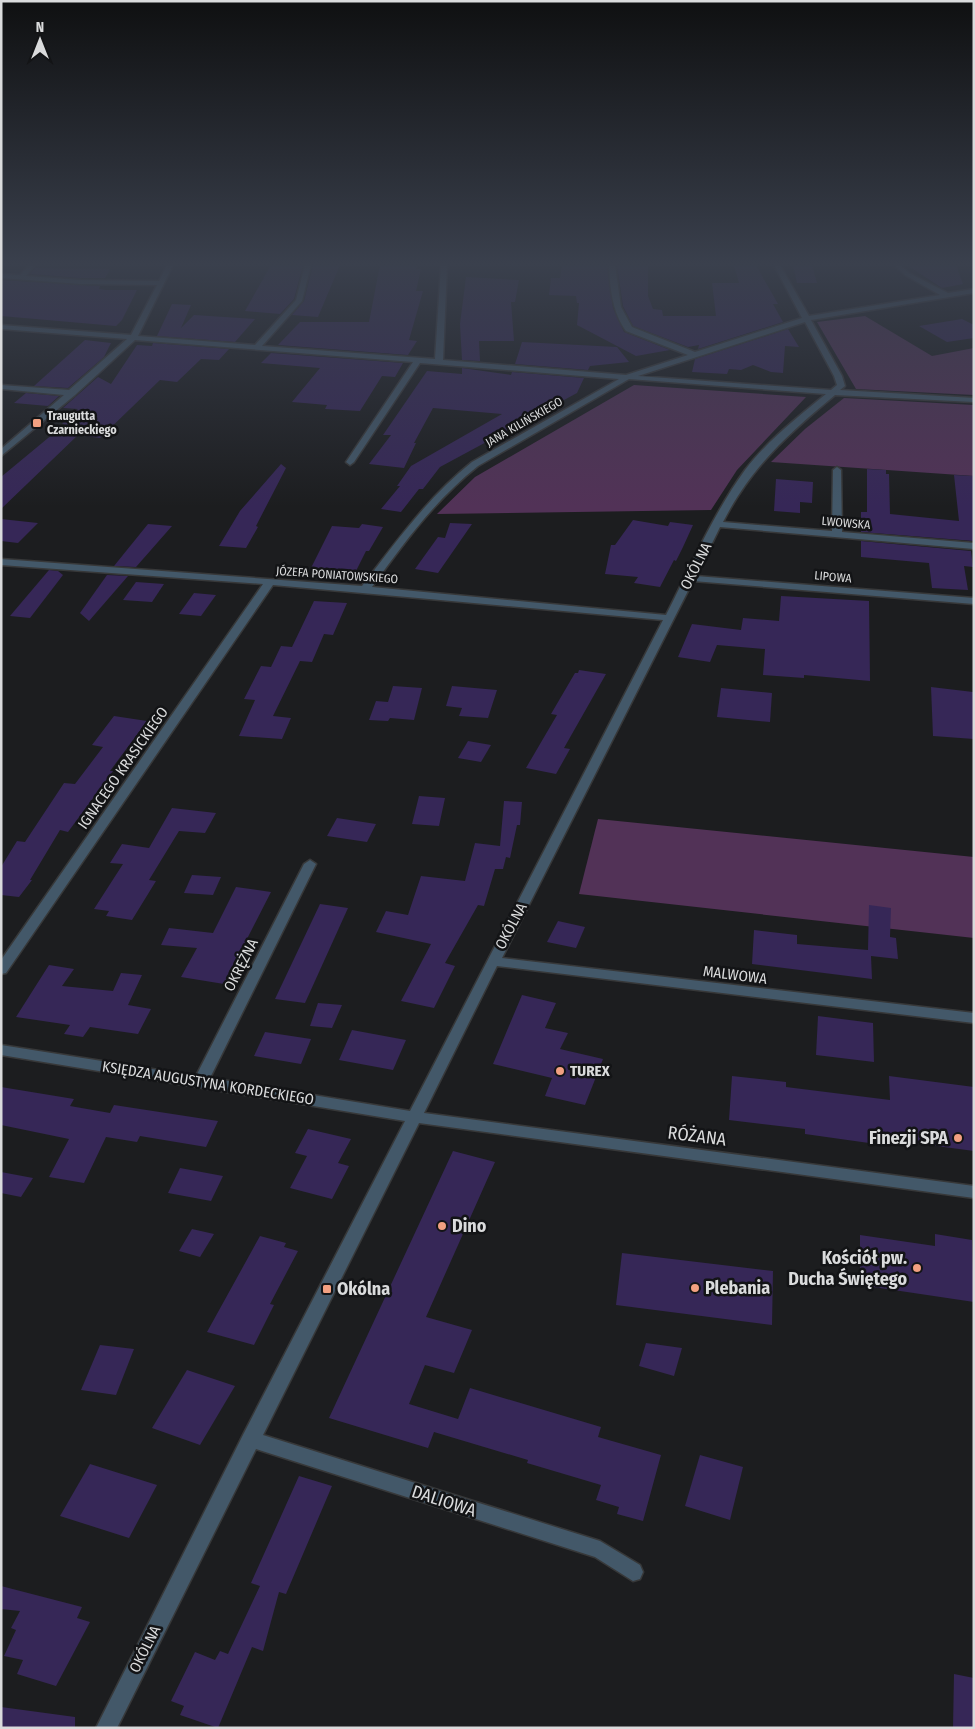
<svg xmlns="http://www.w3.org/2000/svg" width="975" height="1729" viewBox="0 0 975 1729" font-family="'Fira Sans Condensed',sans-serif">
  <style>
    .green { fill: #523257 }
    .building { fill: #362757 }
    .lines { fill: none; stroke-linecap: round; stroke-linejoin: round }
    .street-casing { stroke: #373839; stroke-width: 3 }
    .street { fill: #435869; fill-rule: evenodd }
    .poi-dot { fill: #f2a081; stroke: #131416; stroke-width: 2 }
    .labels { text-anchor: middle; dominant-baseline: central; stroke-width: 5; stroke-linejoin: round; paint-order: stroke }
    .far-poi-label { font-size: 12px; font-weight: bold; fill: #dadbdc; stroke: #131416; text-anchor: start }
    .far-street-label { font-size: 12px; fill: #dadbdc; stroke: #131416 }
    .street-label { font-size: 15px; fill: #dadbdc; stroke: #131416 }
    .poi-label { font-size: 15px; font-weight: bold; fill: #dadbdc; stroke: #131416; text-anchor: start }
    .near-street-label { font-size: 18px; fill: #dadbdc; stroke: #131416 }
    .near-poi-label { font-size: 18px; font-weight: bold; fill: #dadbdc; stroke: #131416; text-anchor: start }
  </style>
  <rect width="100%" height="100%" fill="#1c1d1f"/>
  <g class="green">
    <path d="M865 316 932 356 974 348V395L856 389 817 322Z"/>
    <path d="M634 385 806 397 737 470 711 510 437 514 475 477Z"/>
    <path d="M844 398 974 405V476L771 462 805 429Z"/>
    <path d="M598 819 974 857V938L579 894Z"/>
  </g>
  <g class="building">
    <path d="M271 265H303L294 299 280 314 245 311Z"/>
    <path d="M313 265H340L318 317 292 315 304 301Z"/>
    <path d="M380 265H417L416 269H421L416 291H423L409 340 417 341 408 355 278 345 300 322H369Z"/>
    <path d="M562 265 607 266 613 308 624 332 670 350 636 356 577 325 579 303H577L576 296 549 295 551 278H560Z"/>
    <path d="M617 265H648V296L653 309 662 310 663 316H716L712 283H739L734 265H756L778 304H773L783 322 698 349 699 345 688 347 633 326 623 306Z"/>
    <path d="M793 265H812L817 283H797Z"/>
    <path d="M907 265H956L963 284 942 288Z"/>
    <path d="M35 268 109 269 110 270 105 278H81L30 274Z"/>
    <path d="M466 277 519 280 515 302H511L514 341H479L480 361 462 360 460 324Z"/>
    <path d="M1 280 100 286 99 289 106 290H137L122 320 116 326 1 316Z"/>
    <path d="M172 304 191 305 181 328 194 315 255 319 235 342 157 336Z"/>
    <path d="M962 319 974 325V338L947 342 919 326Z"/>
    <path d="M788 329 799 347 785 346 783 373 771 372 753 365 741 370 729 369 727 374 692 372 695 359Z"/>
    <path d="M85 340 111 343 104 357 68 388 34 386Z"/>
    <path d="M522 342 617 347 629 362 590 366 588 370 515 364Z"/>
    <path d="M153 343 229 349 219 360 201 359 177 382 160 380 100 438 78 435 1 509V477L65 424H62L78 409 63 408 98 377 111 384 137 345 152 346Z"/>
    <path d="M271 353 403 363 395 377 382 376 360 411 325 409 327 405 292 402 320 368 261 363Z"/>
    <path d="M462 368 511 375 512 372 584 378 577 393 440 467 423 489H419L401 512 381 509 400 486H397L411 466 502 414 433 408 414 443H416L404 468 369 464 391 435H383L427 371 462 374Z"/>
    <path d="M26 393 59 396 48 406 14 403Z"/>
    <path d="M281 464 286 468 256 526 258 527 246 548 219 546 240 511Z"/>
    <path d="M867 469 886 470V474H889L890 514 959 521 954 475 974 476V541L861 532V512H867Z"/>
    <path d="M776 479 813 482 812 503 800 502V513L774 511Z"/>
    <path d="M1 519 38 523 18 543 1 541Z"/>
    <path d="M633 520 668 526 670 522 693 525 683 547 676 561 674 560 660 587 634 583 638 577 605 574 611 545H615Z"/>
    <path d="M450 523 472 524 438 573 415 569 438 537 445 538Z"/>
    <path d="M148 524 172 526 136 567 114 566Z"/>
    <path d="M362 524 383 527 369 551H366L356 571 311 568 332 526 359 528Z"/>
    <path d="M861 541 971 551 973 567 964 566 968 590 932 588 929 563 861 557Z"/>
    <path d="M49 570 58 571 63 575 30 618 10 616Z"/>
    <path d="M107 575 128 576 89 621 80 613Z"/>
    <path d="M136 582 164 584 152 602 123 600Z"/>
    <path d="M194 593 216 595 201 616 179 614Z"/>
    <path d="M781 596 869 601 870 681 804 675V678L763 675 765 649 717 645 710 662 678 657 692 624 741 630 743 618 779 621Z"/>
    <path d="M314 601 347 603 333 635 324 634 312 662 300 661 273 716 291 718 282 739 239 736 255 700 244 699 261 666 271 667 281 646 292 647Z"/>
    <path d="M579 670 606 674 564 748 570 749 556 774 526 768 557 715 551 714 575 673H578Z"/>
    <path d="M393 686 422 688 414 720 390 718 388 721 369 720 376 701 388 702Z"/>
    <path d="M452 686 497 690 488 718 459 716 462 708 446 706Z"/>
    <path d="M931 687 973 692 974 739 933 736Z"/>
    <path d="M721 688 772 693 770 722 717 717Z"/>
    <path d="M114 716 147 721 110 771H113L68 832 60 830 30 880H32L19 897 1 895V867L17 841 25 842 64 783 75 784 103 747 92 745Z"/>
    <path d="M468 741 491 745 481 762 458 758Z"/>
    <path d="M419 796 445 798 439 826 412 824Z"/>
    <path d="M504 801 522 802 520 825H517L510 858 506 857 503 869H495L484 906 478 905 445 963 455 966 434 1008 401 1001 431 944 376 932 386 911 408 915 421 876 465 881 475 843 500 846Z"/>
    <path d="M172 808 216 813 205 833 179 831 149 880 156 881 132 920 106 916 109 911 94 909 123 864 110 863 122 844 149 848Z"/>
    <path d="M337 818 376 824 367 842 327 836Z"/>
    <path d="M192 875 221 877 213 895 184 893Z"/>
    <path d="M236 887 271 892 224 984 181 977 197 948 161 945 169 928 213 933Z"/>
    <path d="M320 904 348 908 305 1003 275 999Z"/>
    <path d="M869 905 891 908 890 937 896 938 898 959 871 956 872 979 752 964 754 930 797 935V944L868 950Z"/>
    <path d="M558 921 585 927 576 948 547 942Z"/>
    <path d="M49 965 74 969 62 986 113 991 121 973 142 975 128 1005 151 1009 138 1034 90 1027 83 1037 64 1034 70 1025 16 1017Z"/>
    <path d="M522 995 556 1003 545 1028 568 1033 560 1049 603 1059 585 1105 545 1096 552 1078 493 1064Z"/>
    <path d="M318 1003 342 1005 332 1028 310 1026Z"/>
    <path d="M818 1016 873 1023 874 1062 816 1055Z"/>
    <path d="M352 1030 406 1040 393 1070 339 1060Z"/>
    <path d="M265 1032 311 1039 301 1064 254 1056Z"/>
    <path d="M732 1076 786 1082V1087L890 1100 889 1076 974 1087V1151L876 1138V1144L805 1134V1129L729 1120Z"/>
    <path d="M1 1087 74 1099 70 1106 110 1113 114 1105 218 1121 206 1147 140 1136 137 1142 106 1137 84 1183 49 1177 69 1139 1 1125Z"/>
    <path d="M308 1129 351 1139 338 1163 349 1166 332 1199 290 1188 307 1156 295 1153Z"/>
    <path d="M453 1151 495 1162 426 1317 472 1330 454 1373 425 1365 409 1404 458 1419 470 1388 601 1427 598 1437 661 1455 643 1521 617 1514 619 1507 596 1500 601 1485 527 1463 528 1460 434 1432 428 1448 329 1418Z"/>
    <path d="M180 1168 223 1176 211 1201 168 1193Z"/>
    <path d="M1 1172 33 1178 21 1197 1 1193Z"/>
    <path d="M192 1229 214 1234 200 1257 179 1251Z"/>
    <path d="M935 1234 972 1240 974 1302 860 1285V1235L935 1246Z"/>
    <path d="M260 1236 286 1243 284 1247 298 1251 270 1304 274 1305 254 1345 207 1332Z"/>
    <path d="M622 1253 773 1271 772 1325 616 1305Z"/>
    <path d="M646 1343 682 1348 674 1376 639 1366Z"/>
    <path d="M100 1345 134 1349 116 1395 81 1390Z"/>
    <path d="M187 1370 235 1386 200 1445 152 1428Z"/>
    <path d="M700 1455 743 1467 730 1520 685 1506Z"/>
    <path d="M90 1464 157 1485 129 1538 60 1516Z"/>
    <path d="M299 1476 332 1486 286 1594 279 1592 263 1651 252 1647 218 1728 180 1715 184 1706 171 1701 195 1652 215 1660 220 1651 228 1654 260 1586 251 1583Z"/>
    <path d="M1 1586 82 1607 77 1618 90 1622 56 1686 17 1674 23 1660 4 1656 16 1630 11 1628 20 1611 1 1609Z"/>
    <path d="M954 1674 974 1678V1728H953Z"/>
    <path d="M1 1707 75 1717V1728H1Z"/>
  </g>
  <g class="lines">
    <g class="street-casing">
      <path id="street" d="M29 265H35L26 276 81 280 159 281 167 265H173L138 336 255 345 296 300 305 265H311L302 301 262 346 435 359 441 265H447L443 360 626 375 688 355 626 331C612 312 610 287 609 265H615L621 307 632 327 695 352 802 318 774 265H780L809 316 940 295 905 275 894 265H900L909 273 948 293 974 289V293L811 320 842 376 845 386 840 390 974 398V402L835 395C789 433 751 467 723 522L832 531 833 470 837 467 841 470 842 532 974 543V549L720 527 696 576 974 598V604L693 581 502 958 974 1013V1023L497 966 424 1113 974 1186V1198L419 1123 263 1435 600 1541 640 1565 643 1572 640 1579 633 1581 595 1557 256 1449 117 1728H96L244 1433 405 1121 1 1055V1045L196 1076 304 864 310 860 316 864 210 1078 410 1111 663 620 273 585 6 973 1 974V960L263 584 1 565V559L362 586C396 542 428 497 472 462L619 379 420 363 354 462 350 465 346 462 413 362 135 340 75 395 1 456V449L64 395 1 389V385L69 390 127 339 1 329V325L131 335 157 285 81 284 1 278V274L20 275ZM805 322 834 376 837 385 831 390 638 376ZM629 379 826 394C798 417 767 441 745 470 713 514 691 566 666 615L372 587C404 543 435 500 478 466Z"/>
    </g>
    <use href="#street" class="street"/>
  </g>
  <linearGradient id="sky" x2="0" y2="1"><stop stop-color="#0f1011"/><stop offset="0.52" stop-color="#3a404d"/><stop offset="1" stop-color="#3a404d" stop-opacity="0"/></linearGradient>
  <rect width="975" height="507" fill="url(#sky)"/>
  <g class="poi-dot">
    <rect x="32" y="418" width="10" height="10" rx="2.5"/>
    <circle cx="560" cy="1071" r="5"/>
    <circle cx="958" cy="1138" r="5"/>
    <circle cx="442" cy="1226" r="5"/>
    <circle cx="917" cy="1268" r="5"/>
    <circle cx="695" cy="1288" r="5"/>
    <rect x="322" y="1284" width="10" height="10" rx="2.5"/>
  </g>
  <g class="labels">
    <g class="far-poi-label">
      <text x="47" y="416">Traugutta<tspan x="47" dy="14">Czarnieckiego</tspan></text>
    </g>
    <g class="far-street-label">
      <text transform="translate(524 422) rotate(-30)">JANA KILIŃSKIEGO</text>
      <text transform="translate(846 523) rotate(5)">LWOWSKA</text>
      <text transform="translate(337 575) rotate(4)">JÓZEFA PONIATOWSKIEGO</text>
      <text transform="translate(833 577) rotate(5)">LIPOWA</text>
    </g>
    <g class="street-label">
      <text transform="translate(696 566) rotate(-63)">OKÓLNA</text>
      <text transform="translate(123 768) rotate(-55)">IGNACEGO KRASICKIEGO</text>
      <text transform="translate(511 926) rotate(-62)">OKÓLNA</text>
      <text transform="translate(241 965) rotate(-63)">OKRĘŻNA</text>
      <text transform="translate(735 975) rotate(7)">MALWOWA</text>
      <text transform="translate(208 1083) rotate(9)">KSIĘDZA AUGUSTYNA KORDECKIEGO</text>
      <text transform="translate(145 1649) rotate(-63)">OKÓLNA</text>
    </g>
    <g class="poi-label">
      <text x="570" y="1071">TUREX</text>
    </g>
    <g class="near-street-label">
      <text transform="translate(697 1136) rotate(7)">RÓŻANA</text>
      <text transform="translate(444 1501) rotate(18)">DALIOWA</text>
    </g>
    <g class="near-poi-label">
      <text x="948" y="1138" text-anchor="end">Finezji SPA</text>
      <text x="452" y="1226">Dino</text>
      <text x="907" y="1258" text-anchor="end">Kościół pw.<tspan x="907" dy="21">Ducha Świętego</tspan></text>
      <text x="705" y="1288">Plebania</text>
      <text x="337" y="1289">Okólna</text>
    </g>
  </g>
  <rect width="975" height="1729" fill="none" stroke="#dadbdc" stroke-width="5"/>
  <g transform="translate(40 40)" stroke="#131416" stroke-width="4" paint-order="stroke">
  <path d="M0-4L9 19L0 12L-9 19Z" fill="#dadbdc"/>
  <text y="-8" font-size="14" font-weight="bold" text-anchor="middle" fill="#dadbdc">N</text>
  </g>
</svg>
